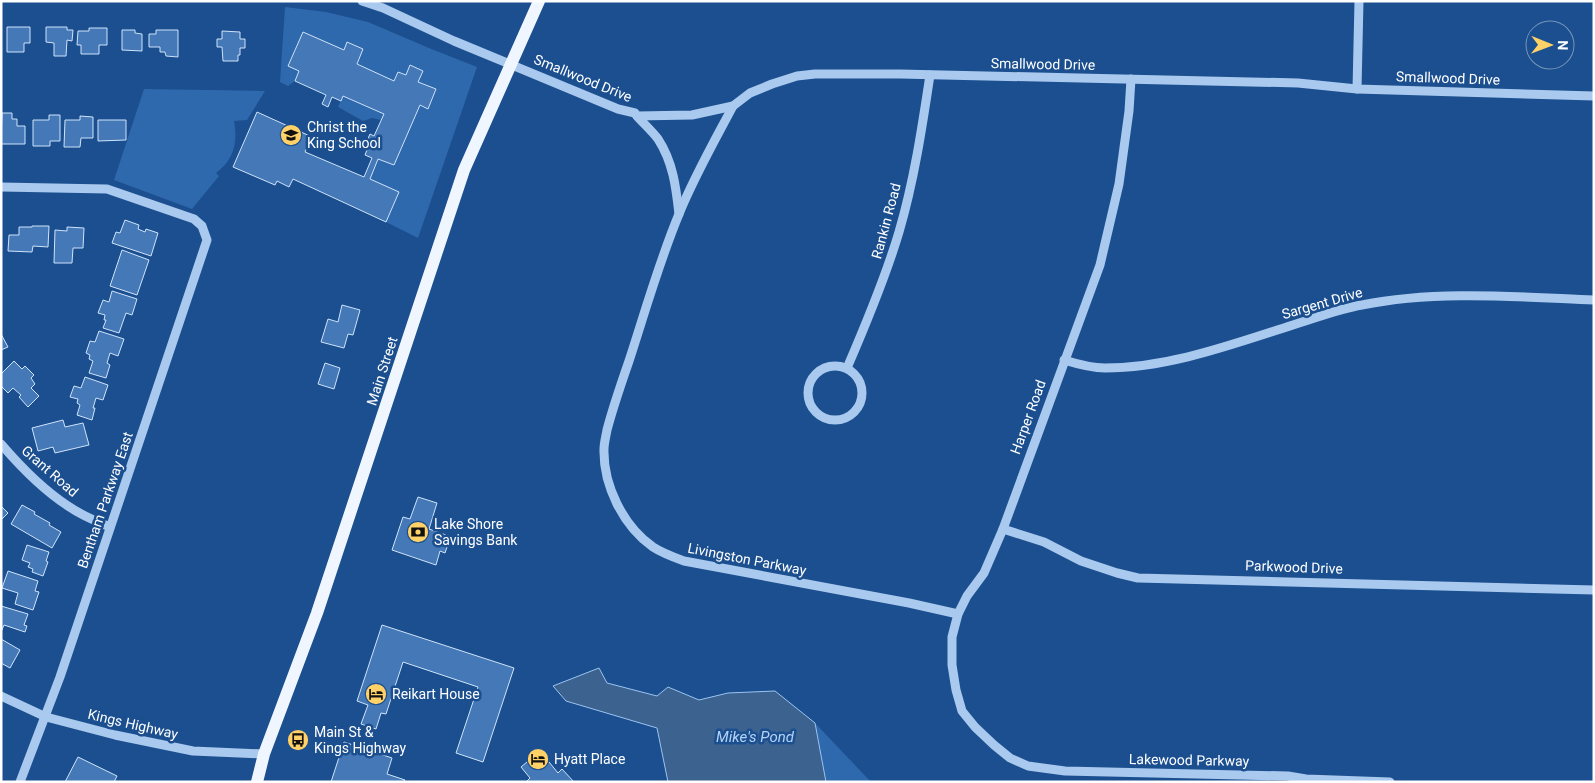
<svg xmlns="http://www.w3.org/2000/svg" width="1595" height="783" viewBox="0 0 1595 783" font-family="Roboto,sans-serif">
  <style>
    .green { fill: #2e69ad }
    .water { fill: #3c6290; stroke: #9cc4f0 }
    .building { fill: #4478b7; stroke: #cfe3fa }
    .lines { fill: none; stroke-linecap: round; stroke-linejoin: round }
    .minor { stroke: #a9c9ee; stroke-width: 9 }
    .major { stroke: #f0f6ff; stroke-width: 12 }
    .labels { text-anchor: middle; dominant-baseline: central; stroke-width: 5; stroke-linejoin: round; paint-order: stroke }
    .street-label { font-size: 14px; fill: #fff; stroke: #1b4f8f }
    .poi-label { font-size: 14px; fill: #fff; stroke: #1b4f8f; text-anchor: start }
    .water-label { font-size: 15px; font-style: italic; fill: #b5d3f5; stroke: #1b4f8f }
  </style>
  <rect width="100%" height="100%" fill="#1b4f8f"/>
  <g class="green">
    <path d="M285 7 326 12 368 22 429 48 477 67 418 238 386 222 370 179 378 159 394 165 420 105 427 108 436 90 418 82 423 71 410 66 406 75 398 72 394 81 357 64 363 49 348 42 344 50 303 32 288 65 299 71 295 81 288 86 280 82Z"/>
    <path d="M144 89 265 91 247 120 234 121C238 142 234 160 216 173L219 176 192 209 114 180Z"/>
    <path d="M343 96 384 114 381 120 372 118 363 121 338 107Z"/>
    <path d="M815 723 871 782H826Z"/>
  </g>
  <path class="water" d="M599 668 607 683 657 696 668 687 699 700 728 693 775 691 815 723 826 782H668L657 728 566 701 553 686Z"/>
  <g class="building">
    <path d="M7 27H30V43H24V52H7Z"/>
    <path d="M46 27H67V30H73L72 41 67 40 66 56H54V43L46 42Z"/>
    <path d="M89 28H107V45H99V54H81V45H77L78 31H89Z"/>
    <path d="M122 30H135V33L142 34V51L122 50Z"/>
    <path d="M156 30H178V57L166 56 165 52H160V47H149V34H156Z"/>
    <path d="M222 31 240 32V39H245V48H240V55H238V61H223L222 47H217V39H222Z"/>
    <path d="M303 32 344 50 347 42 363 49 357 64 394 81 398 72 406 75 410 65 423 71 418 82 436 89 428 109 420 105 394 165 378 159 370 179 399 192 386 222 293 179 289 187 277 181 275 185 233 167 257 112 312 137 305 152 364 177 372 158 365 155 370 142 367 141 370 134 374 136 384 114 343 96 341 101 332 97 328 107 322 104 326 95 295 81 299 71 288 66Z"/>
    <path d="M2 113H12V119H17V126H25V144H1Z"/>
    <path d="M49 115H60V141H50V146H33V120H49Z"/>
    <path d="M80 116 93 117V138H81L80 147H64L65 120H80Z"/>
    <path d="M98 120H126V140L98 141Z"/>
    <path d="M125 220 139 225 138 229 145 232 146 229 158 233 151 256 112 243 116 232 120 233Z"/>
    <path d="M32 226H49L48 247 33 246 32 252 8 251 9 235H19V227H32Z"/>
    <path d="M67 227 84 228 83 248H73L72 263H54L55 230 67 231Z"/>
    <path d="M122 250 149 260 137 295 110 286Z"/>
    <path d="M112 291 137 299 132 315 126 313 119 333 103 328 106 320H104L105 315 98 313 103 300 109 302Z"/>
    <path d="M342 305 360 310 353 335 348 334 344 348 321 342 328 319 338 322Z"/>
    <path d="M99 331 124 339 118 356 110 353 107 363 110 365 106 378 89 373 93 361 89 359 90 355 86 353 90 341 95 342Z"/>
    <path d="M1 334 8 347 1 350Z"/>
    <path d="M14 361 22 369 25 366 34 375 31 378 35 384 31 388 39 396 28 407 19 397 21 395 13 388 8 393 1 386V374Z"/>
    <path d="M325 363 340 368 334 389 318 384Z"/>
    <path d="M85 377 108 385 103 400 96 398 93 408H95L92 420 77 415 80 405 77 403 78 399 70 397 74 386 81 388Z"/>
    <path d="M63 420 65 427 83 423 89 445 55 453 53 447 38 451 32 428Z"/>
    <path d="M418 497 437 503 429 529 446 535 443 542 448 544 445 553 440 551 436 565 392 550 403 517 410 519Z"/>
    <path d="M22 505 35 512 34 514 50 523 49 525 61 532 52 548 11 524Z"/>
    <path d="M1 506 8 513 1 520Z"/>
    <path d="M27 545 49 552 46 561 48 562 43 576 32 572 33 569 28 567 30 563 22 560Z"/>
    <path d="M8 571 38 581 35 591 39 592 33 610 15 604 18 593 2 588Z"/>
    <path d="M1 606 28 614 24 625 27 626 25 632 4 625 1 632Z"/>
    <path d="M382 625 514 668 483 762 456 753 478 687 403 662 386 714 381 713 376 729 361 724 368 705 357 701Z"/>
    <path d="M1 639 20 650 10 668 1 663Z"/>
    <path d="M344 742 392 758 387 774 405 780 404 782H331Z"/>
    <path d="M540 751 558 773 562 769 574 782H526L530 778 521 767Z"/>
    <path d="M78 757 117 776 114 782H65Z"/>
  </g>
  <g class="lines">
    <g class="minor">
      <path d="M362 1 383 8 454 41 618 109 635 113 637 116 692 115 733 106 750 93 772 84 797 76 815 74H900L1298 83 1357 89 1594 96"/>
      <path d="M1131 79 1129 111 1119 184 1100 265 1003 529 984 573 967 596 958 614 952 637V665L956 690 962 711 975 727 994 745 1010 758 1028 766 1065 771 1288 776 1306 779 1390 782"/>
      <path d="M1357 89 1359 1"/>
      <path d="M733 106C714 142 694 177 679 214 659 262 645 312 629 361 621 384 613 407 607 430 606 436 604 443 604 449 603 485 623 526 653 547 662 553 673 557 684 561L909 603 958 614"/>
      <path d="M637 116C643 123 652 131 658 139 673 162 676 187 679 214"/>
      <path d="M1 187 107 189 194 219 202 226 207 240 60 677 20 782"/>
      <path d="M1064 360C1077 364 1091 368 1105 368 1169 368 1233 344 1293 325 1316 318 1338 309 1362 305 1436 290 1519 297 1594 300"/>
      <circle cx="835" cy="393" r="27"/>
      <path d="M847 368C866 324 885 279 899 232 914 181 922 128 930 75"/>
      <path d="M1 444C19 465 45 491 68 506 81 515 95 521 110 527"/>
      <path d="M1003 529 1044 542 1081 561 1117 573 1138 578 1594 590"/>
      <path d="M1 696 46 717 115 735 193 751 264 754"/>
    </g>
    <path class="major" d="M257 782 264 754 317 613 464 170 539 1"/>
  </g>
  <defs>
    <g id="school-disc" transform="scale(1.125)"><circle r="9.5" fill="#ffd166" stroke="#1b4f8f"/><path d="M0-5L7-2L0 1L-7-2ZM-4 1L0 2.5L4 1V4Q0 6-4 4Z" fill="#111"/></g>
    <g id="bank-disc" transform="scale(1.125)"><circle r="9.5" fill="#ffd166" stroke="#1b4f8f"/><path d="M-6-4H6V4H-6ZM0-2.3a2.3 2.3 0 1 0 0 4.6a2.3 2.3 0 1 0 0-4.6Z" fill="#111"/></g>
    <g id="hotel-disc" transform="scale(1.125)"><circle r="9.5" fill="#ffd166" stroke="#1b4f8f"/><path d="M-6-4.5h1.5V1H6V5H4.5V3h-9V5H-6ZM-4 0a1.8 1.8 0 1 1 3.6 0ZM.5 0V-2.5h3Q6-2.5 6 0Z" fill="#111"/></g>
    <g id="bus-disc" transform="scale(1.125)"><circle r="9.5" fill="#ffd166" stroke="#1b4f8f"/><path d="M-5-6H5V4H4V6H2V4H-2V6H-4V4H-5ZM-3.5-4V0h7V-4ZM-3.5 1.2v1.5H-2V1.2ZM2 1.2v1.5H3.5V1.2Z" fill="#111"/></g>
  </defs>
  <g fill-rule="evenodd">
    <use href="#school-disc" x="291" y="135"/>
    <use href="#bank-disc" x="418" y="532"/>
    <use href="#hotel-disc" x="376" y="694"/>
    <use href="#bus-disc" x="298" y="740"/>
    <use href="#hotel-disc" x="538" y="759"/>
  </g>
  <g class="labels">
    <g class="street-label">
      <text transform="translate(1043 64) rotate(1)">Smallwood Drive</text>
      <text transform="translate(583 78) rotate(22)">Smallwood Drive</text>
      <text transform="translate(1448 78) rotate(2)">Smallwood Drive</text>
      <text transform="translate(886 221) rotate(-75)">Rankin Road</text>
      <text transform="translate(1322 303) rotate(-16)">Sargent Drive</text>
      <text transform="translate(382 371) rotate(-72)">Main Street</text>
      <text transform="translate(1028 417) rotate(-70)">Harper Road</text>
      <text transform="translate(50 471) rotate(41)">Grant Road</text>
      <text transform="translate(105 500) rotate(-71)">Bentham Parkway East</text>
      <text transform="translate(747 559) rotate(11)">Livingston Parkway</text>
      <text transform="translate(1294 567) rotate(2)">Parkwood Drive</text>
      <text transform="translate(133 724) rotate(13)">Kings Highway</text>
      <text transform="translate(1189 760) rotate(1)">Lakewood Parkway</text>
    </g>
    <g class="poi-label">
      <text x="307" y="127">Christ the<tspan x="307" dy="16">King School</tspan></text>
      <text x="434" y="524">Lake Shore<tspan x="434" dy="16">Savings Bank</tspan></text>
      <text x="392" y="694">Reikart House</text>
      <text x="314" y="732">Main St &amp;<tspan x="314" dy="16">Kings Highway</tspan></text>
      <text x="554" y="759">Hyatt Place</text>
    </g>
    <g class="water-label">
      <text x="755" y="737">Mike's Pond</text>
    </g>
  </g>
  <rect width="1595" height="783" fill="none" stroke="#ffffff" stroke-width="5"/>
  <g transform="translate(1550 45) rotate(91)"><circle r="24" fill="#1b4f8f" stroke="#7695bc"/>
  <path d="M0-4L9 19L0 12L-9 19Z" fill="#ffd166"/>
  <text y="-8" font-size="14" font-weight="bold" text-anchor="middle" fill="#ffffff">N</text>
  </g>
</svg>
